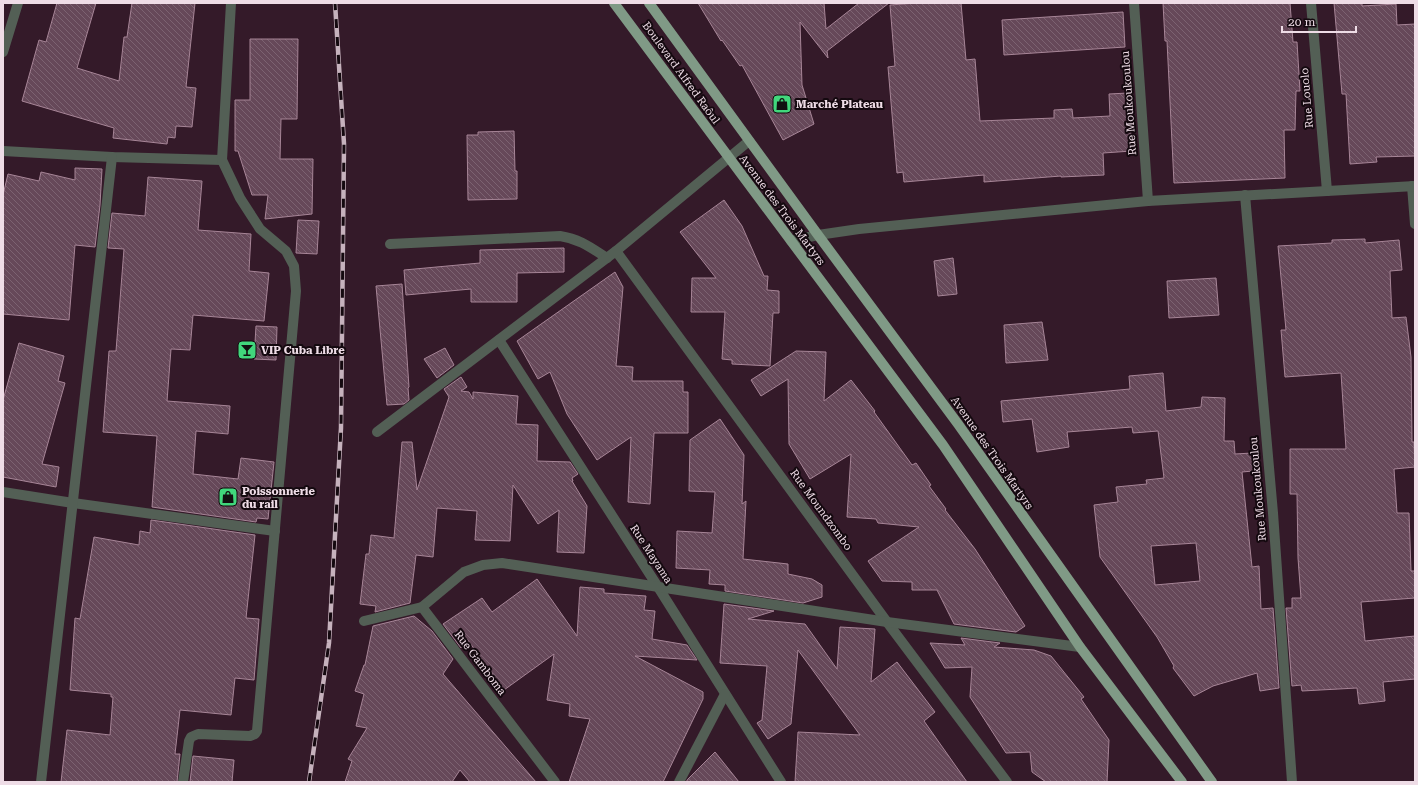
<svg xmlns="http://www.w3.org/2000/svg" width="1418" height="785" viewBox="0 0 1418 785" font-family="'Roboto Serif',serif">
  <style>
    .building { fill: url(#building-back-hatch); stroke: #a78597; fill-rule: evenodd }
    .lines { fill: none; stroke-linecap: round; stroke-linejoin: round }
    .minor { stroke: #535f55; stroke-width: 10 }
    .primary { stroke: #809a86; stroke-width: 10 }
    .rail-casing { stroke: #c6b2bd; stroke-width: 4.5 }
    .rail { stroke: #14090f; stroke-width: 3; stroke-dasharray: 9; stroke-linecap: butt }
    .labels { text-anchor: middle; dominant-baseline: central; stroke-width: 4; stroke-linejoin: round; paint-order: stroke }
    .street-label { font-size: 11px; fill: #eedce6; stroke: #14090f }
    .poi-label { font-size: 11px; font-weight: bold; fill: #eedce6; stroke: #14090f; text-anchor: start }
  </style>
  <defs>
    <pattern id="building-back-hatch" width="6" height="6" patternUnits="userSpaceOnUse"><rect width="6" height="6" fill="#664859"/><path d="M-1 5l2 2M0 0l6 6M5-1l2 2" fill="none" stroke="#7c6271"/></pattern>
  </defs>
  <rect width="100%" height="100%" fill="#341a29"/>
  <g class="building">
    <path d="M57 3H96L77 68 119 81 124 37H127L132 3H195L186 87 196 88 192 127 176 126 175 138 168 137 167 144 113 138 114 128 22 101 39 40 46 42Z"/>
    <path d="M698 3H824L826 29 859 3H889L827 51 828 58 800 22 802 85 814 124 783 140 742 65 740 66 722 40 721 41Z"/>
    <path d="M917 3H961L966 60 975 59 980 121 1054 118V110L1072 109 1073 118 1110 116 1109 94 1128 93 1132 151 1103 153 1104 175 1061 177V176L984 182V175L904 182 903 172 897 173 888 67 895 66 890 5Z"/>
    <path d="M1163 3H1290L1293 42H1297L1300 91H1296L1295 130H1284L1285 178 1174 183 1167 41H1165Z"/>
    <path d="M1334 3H1362V6L1396 4 1397 25 1415 24V156L1376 157 1377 162 1350 164 1346 94H1342Z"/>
    <path d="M1123 12 1125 47 1004 55 1002 20Z"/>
    <path d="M250 39H298L297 119H281L280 159H313L312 214 265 219 268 195H252L238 151H235V100H250Z"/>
    <path d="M514 131 515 171H517V199L468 200 467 135H478V132Z"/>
    <path d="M75 168 102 169 100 205 95 247 75 245 69 320 3 314V195L8 174 39 181 41 172 75 180Z"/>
    <path d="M148 177 202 181 198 230 251 234 249 271 269 273 264 321 193 315 190 350 171 349 167 401 230 406 228 434 196 431 193 474 238 479 241 458 274 462 268 519 257 518 256 522 152 507 157 436 103 432 109 351H116L124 249 108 248 112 213 145 216Z"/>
    <path d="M724 200 742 226 764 276H768L767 290 779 291V313H773L770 366 732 364V360L722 359 725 312H691L692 278H716L680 232Z"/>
    <path d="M298 220 319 221 317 254 296 253Z"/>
    <path d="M1365 239V243L1399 240 1402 270 1390 271 1392 318 1406 317 1411 357 1412 442H1414L1415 467 1394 469 1397 513H1409L1411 571H1415V598L1361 602 1365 641 1415 636V679L1383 682 1385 701 1359 704 1357 688 1302 691 1301 685 1292 686 1286 608H1292V598H1301L1298 558 1297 494H1290V449H1346L1341 373 1285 377 1281 330H1286L1278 246 1332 243V240Z"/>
    <path d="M564 248V272L517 273V302H471V289L406 295 404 270 480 263V250Z"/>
    <path d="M953 258 957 294 938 296 934 261Z"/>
    <path d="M615 272 623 287 616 366 633 367 632 381H683V392H688V433H654L650 504 628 502 631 437 597 460 567 414 550 372 538 379 517 341Z"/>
    <path d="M1216 278 1219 315 1169 318 1167 281Z"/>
    <path d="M402 284 409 387 408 388 409 400 404 404 387 405 376 286Z"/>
    <path d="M1042 322 1048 360 1006 363 1004 325Z"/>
    <path d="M256 326 277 327 276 360 254 359Z"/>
    <path d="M19 343 64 356 58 381 65 383 42 464 59 467 56 487 3 477V400Z"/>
    <path d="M445 348 454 365 437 378 424 359Z"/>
    <path d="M796 351 826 352 824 401 851 380 875 411 874 412 912 465 916 463 931 485 929 486 946 509 945 510 975 549 1025 626 1016 632 954 624 937 590H912V582L882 581 868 561 919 527 878 523 876 519 847 517 851 454 810 479 789 444 788 379 761 396 751 380Z"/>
    <path d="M1163 373 1166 411 1201 407 1202 397 1225 398 1224 441H1234L1235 454 1252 453 1253 471 1242 472 1252 567 1259 566 1261 609 1273 608 1279 688 1260 691 1257 673 1213 686 1194 696 1173 668 1174 666 1157 637 1100 557 1094 505 1118 502 1116 487 1147 484 1146 480 1164 478 1158 431 1133 433 1132 427 1067 432 1069 447 1037 452 1032 419 1003 422 1001 401 1130 389 1129 376ZM1196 543 1200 581 1155 585 1151 546Z"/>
    <path d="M461 377 467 387 461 391 469 392 473 399V392L518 396 516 424 538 425 537 461 570 462 578 474 572 478 573 481H572L587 506 584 553 557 552 559 510 538 524 513 485 510 541 475 540 477 511 437 508 433 557 416 555 410 603 375 612 376 606 360 604 366 554H369L371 535 394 538 402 442H412L417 490 449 397 444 389Z"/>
    <path d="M720 419 744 455 742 504 746 501 743 559 788 564V574L812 579 822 585V597L803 603 725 591V585L709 584 710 570 676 568 677 531 712 533 715 492 689 491 690 440Z"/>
    <path d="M151 520 255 535 246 618 259 619 254 680 235 678 231 715 180 710 175 754H180L177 782H61L67 730 110 735 113 697H111V694L70 690 75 618 80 619 94 537 139 545 140 531 150 533Z"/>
    <path d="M537 579 577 636 580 587 604 589V593L646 596 644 610 655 611 652 639 687 645 697 660 635 656 703 692V699L663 782H569L590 719 569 716 570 704 547 700 554 654 504 690 467 639 461 648 443 624 482 598 492 612Z"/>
    <path d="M724 604 774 611 748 619 805 624 837 669 840 627 875 629 871 682 897 662 935 712 924 721 967 782H795L798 732 860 735 798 650 791 724 768 739 757 723 762 720 767 666 720 663Z"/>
    <path d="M414 616 432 631 453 659 443 674 536 782H470L460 770 452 782H345L352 761 348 759 367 728 356 726 364 694 355 691 364 665H365L373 626Z"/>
    <path d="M961 638 1000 643 994 647 1034 650 1051 656 1084 697 1081 699 1109 740 1107 782H1046L1032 772 1030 752 1006 753 970 697 972 667 945 668 930 643 965 645Z"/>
    <path d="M715 752 739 782H686L688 779Z"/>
    <path d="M193 756 234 760 232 782H190Z"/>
  </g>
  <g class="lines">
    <g class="minor">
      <path d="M1134 3 1148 201"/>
      <path d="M1311 3 1327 191"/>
      <path d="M3 52 18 3"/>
      <path d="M3 151 112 157 222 160"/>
      <path d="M1412 186 1415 224"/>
      <path d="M1245 195 1273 513 1292 782"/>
      <path d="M791 241 818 235 859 229 1148 201 1415 186"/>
      <path d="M390 244 560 236C580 239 590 247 607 258"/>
      <path d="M616 251 887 622 1007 782"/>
      <path d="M499 340 658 587 781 782"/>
      <path d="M377 432 616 251 749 141"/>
      <path d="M3 492 73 503 275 531"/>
      <path d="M422 607 464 572 483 565 502 563 887 622 1080 647"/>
      <path d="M364 621 422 607 555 782"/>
      <path d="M41 782 112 157"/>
      <path d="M183 782 189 741 191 737 198 734 250 736 255 734 257 731 296 291 294 266 286 251 260 229 240 198 222 160 231 3"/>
      <path d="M679 782 725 694"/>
    </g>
    <g class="primary">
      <path d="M614 3 943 445 1080 647 1182 782"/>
      <path d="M649 3 818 235 958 424 1212 782"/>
    </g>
    <g class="rail-casing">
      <path id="rail" d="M309 782 329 643 341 428 344 144 335 3"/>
    </g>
    <use href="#rail" class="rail"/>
  </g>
  <defs>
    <g id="shop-square" transform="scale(1)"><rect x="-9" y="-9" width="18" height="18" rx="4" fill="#41d77c" stroke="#14090f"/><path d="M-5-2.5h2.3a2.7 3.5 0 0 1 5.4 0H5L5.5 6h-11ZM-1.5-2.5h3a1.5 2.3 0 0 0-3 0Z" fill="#111"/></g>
    <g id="bar-square" transform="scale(1)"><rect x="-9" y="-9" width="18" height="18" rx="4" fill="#41d77c" stroke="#14090f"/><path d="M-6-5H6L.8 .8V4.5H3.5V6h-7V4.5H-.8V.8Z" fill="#111"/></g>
  </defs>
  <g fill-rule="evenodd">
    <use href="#shop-square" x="782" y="104"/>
    <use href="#bar-square" x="247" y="350"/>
    <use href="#shop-square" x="228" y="497"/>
  </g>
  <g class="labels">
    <g class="street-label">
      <text transform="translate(681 73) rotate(54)">Boulevard Alfred Raôul</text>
      <text transform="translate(1307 98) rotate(-95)">Rue Louolo</text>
      <text transform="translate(1129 103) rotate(-94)">Rue Moukoukoulou</text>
      <text transform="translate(782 210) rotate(53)">Avenue des Trois Martyrs</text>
      <text transform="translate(992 453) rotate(55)">Avenue des Trois Martyrs</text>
      <text transform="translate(1258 489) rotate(-95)">Rue Moukoukoulou</text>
      <text transform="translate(821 510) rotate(54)">Rue Moundzombo</text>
      <text transform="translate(651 554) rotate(57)">Rue Mayama</text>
      <text transform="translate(480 663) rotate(53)">Rue Gamboma</text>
    </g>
    <g class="poi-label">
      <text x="796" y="104">Marché Plateau</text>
      <text x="261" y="350">VIP Cuba Libre</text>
      <text x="242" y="491">Poissonnerie<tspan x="242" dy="13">du rail</tspan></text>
    </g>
  </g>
  <rect width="1418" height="785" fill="none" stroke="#eedce6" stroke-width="8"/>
  <path d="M1282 26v6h74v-6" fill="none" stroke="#eedce6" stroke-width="2"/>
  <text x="1288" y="26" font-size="12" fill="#eedce6" stroke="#14090f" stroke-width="3" paint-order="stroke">20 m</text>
</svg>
